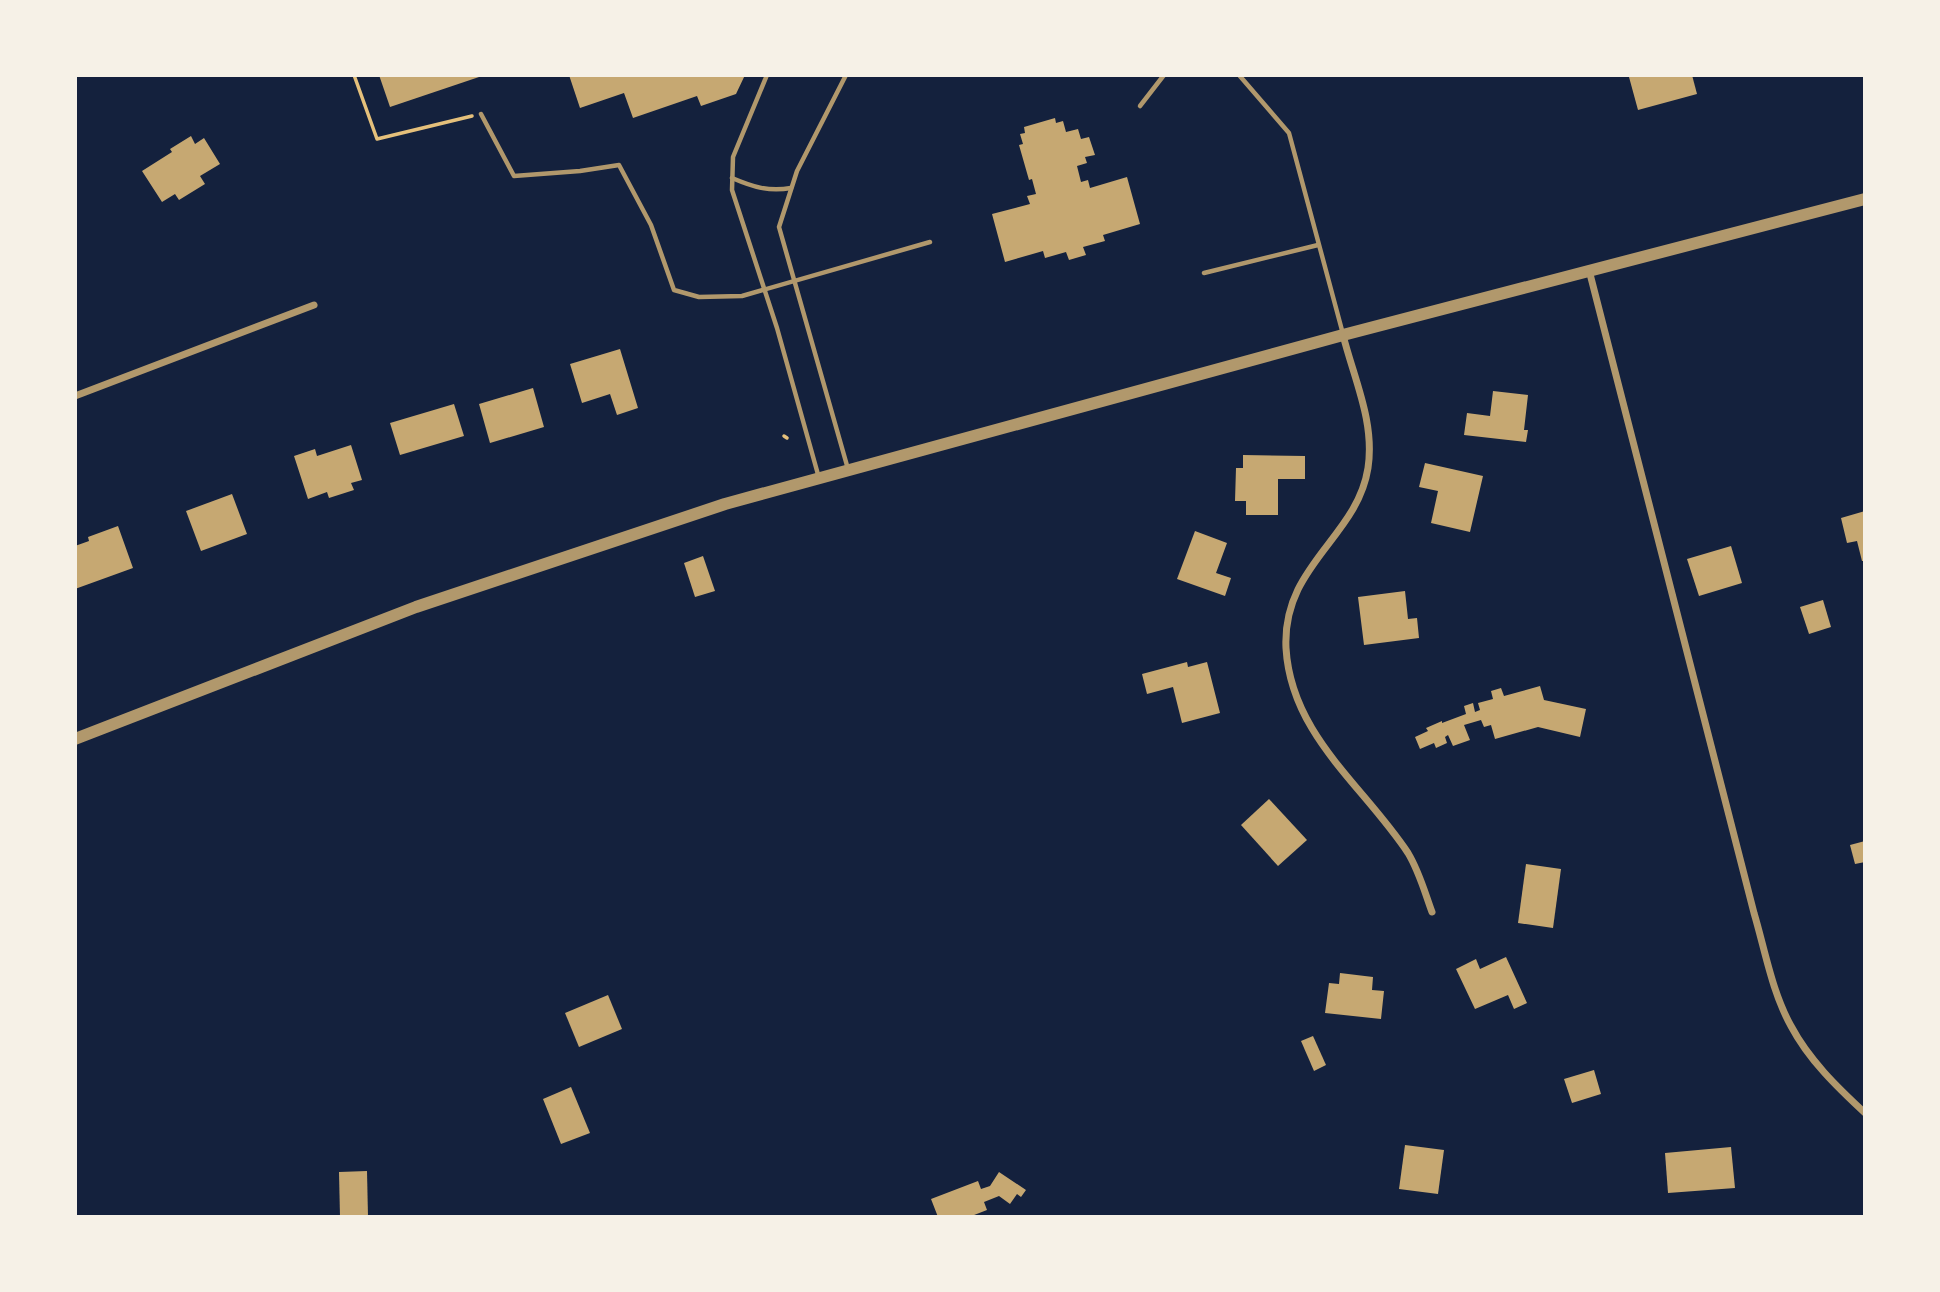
<svg xmlns="http://www.w3.org/2000/svg" width="1940" height="1292" viewBox="0 0 1940 1292" font-family="Roboto,sans-serif">
  <style>
    .building { fill: #c6a872 }
    .lines { fill: none; stroke-linecap: round; stroke-linejoin: round }
    .path { stroke: #e5c07b; stroke-width: 3.5 }
    .service { stroke: #b1986c; stroke-width: 4.5 }
    .minor { stroke: #b1986c; stroke-width: 7 }
    .tertiary { stroke: #b1986c; stroke-width: 12 }
  </style>
  <rect width="100%" height="100%" fill="#14213d"/>
  <g class="building">
    <path d="M379 75H482V76L390 107Z"/>
    <path d="M569 75H745L736 94 701 106 697 96 633 118 624 93 580 108Z"/>
    <path d="M1636 75H1692L1697 94 1638 110 1629 77Z"/>
    <path d="M1055 118 1056 123 1063 121 1066 132 1078 129 1081 139 1089 137 1095 155 1085 157 1087 163 1077 166 1081 182 1088 180 1090 188 1127 177 1140 224 1103 235 1105 241 1083 247 1086 255 1069 260 1066 252 1045 258 1043 251 1005 262 992 214 1030 204 1027 196 1036 194 1032 179 1029 180 1019 145 1023 144 1020 134 1025 133 1024 127Z"/>
    <path d="M191 136 195 144 204 138 220 164 200 176 205 184 179 200 175 194 162 202 142 171 172 152 170 149Z"/>
    <path d="M620 349 638 408 617 415 610 394 582 403 570 364Z"/>
    <path d="M533 388 544 427 490 443 479 404Z"/>
    <path d="M1493 391 1528 395 1524 430H1528L1526 442 1464 435 1467 413 1490 416Z"/>
    <path d="M454 404 464 436 400 455 390 423Z"/>
    <path d="M351 445 362 480 351 483 354 490 329 498 327 492 308 499 294 456 315 449 317 456Z"/>
    <path d="M1243 455 1305 456V479H1278V515H1246V501H1235L1236 468H1243Z"/>
    <path d="M1425 463 1483 476 1470 532 1431 523 1438 491 1419 487Z"/>
    <path d="M232 494 247 534 201 551 186 511Z"/>
    <path d="M1865 511V561H1862L1857 541 1847 543 1841 518Z"/>
    <path d="M118 526 133 568 75 589V546L89 541 88 537Z"/>
    <path d="M1195 531 1227 543 1216 573 1231 578 1225 596 1177 579Z"/>
    <path d="M1731 546 1742 583 1699 596 1687 559Z"/>
    <path d="M703 556 715 591 695 597 684 563Z"/>
    <path d="M1405 591 1408 619 1417 618 1419 638 1364 645 1358 597Z"/>
    <path d="M1823 600 1831 627 1809 634 1800 607Z"/>
    <path d="M1187 662 1188 667 1207 662 1220 713 1182 723 1173 687 1147 694 1142 674Z"/>
    <path d="M1540 686 1544 700 1586 709 1580 737 1538 727 1495 739 1491 725 1484 727 1481 720 1464 725 1470 740 1453 746 1448 735 1445 737 1447 743 1436 748 1434 743 1420 749 1415 737 1428 731 1426 728 1442 721V723L1466 714 1464 706 1473 703 1475 712 1480 710 1478 703 1493 699 1491 691 1501 688 1504 696Z"/>
    <path d="M1269 799 1307 840 1278 866 1241 825Z"/>
    <path d="M1865 841V862L1855 864 1850 845Z"/>
    <path d="M1526 864 1561 869 1553 928 1518 923Z"/>
    <path d="M1506 957 1527 1003 1514 1009 1508 995 1475 1009 1456 969 1476 959 1480 969Z"/>
    <path d="M1340 973 1373 977 1372 990 1384 991 1381 1019 1325 1013 1329 983 1339 984Z"/>
    <path d="M608 995 622 1029 579 1047 565 1013Z"/>
    <path d="M1313 1036 1326 1065 1314 1071 1301 1041Z"/>
    <path d="M1594 1070 1601 1094 1572 1103 1564 1079Z"/>
    <path d="M571 1087 590 1133 561 1144 543 1099Z"/>
    <path d="M1405 1145 1444 1150 1438 1194 1399 1189Z"/>
    <path d="M1731 1147 1735 1188 1668 1193 1665 1153Z"/>
    <path d="M367 1171 368 1217H340L339 1172Z"/>
    <path d="M999 1172 1026 1190 1021 1197 1017 1194 1010 1204 999 1196 984 1202 987 1210 969 1217H938L931 1199 978 1181 981 1189 990 1186Z"/>
  </g>
  <g class="lines">
    <g class="path">
      <path d="M354 75 377 139 472 116"/>
      <path d="M784 436 787 438"/>
    </g>
    <g class="service">
      <path d="M767 75 733 157 732 190 777 328 819 478"/>
      <path d="M846 75 797 171 779 227 848 469"/>
      <path d="M1239 75 1289 133 1343 334"/>
      <path d="M1140 106 1164 75"/>
      <path d="M481 114 514 176 580 171 619 165 651 225 674 290 699 297 742 296 930 242"/>
      <path d="M732 178C753 187 769 192 791 188"/>
      <path d="M1204 273 1318 245"/>
    </g>
    <g class="minor">
      <path d="M1589 270 1754 913C1765 950 1772 992 1791 1026 1809 1060 1837 1087 1865 1113"/>
      <path d="M1343 335C1354 379 1375 422 1368 468 1357 538 1282 565 1286 648 1291 735 1363 785 1408 853 1419 871 1425 893 1432 912"/>
      <path d="M75 396 314 305"/>
    </g>
    <path class="tertiary" d="M75 739 416 607 725 504 1343 335 1865 199"/>
  </g>
  <rect width="1940" height="1292" fill="none" stroke="#f6f1e7" stroke-width="154"/>
</svg>
